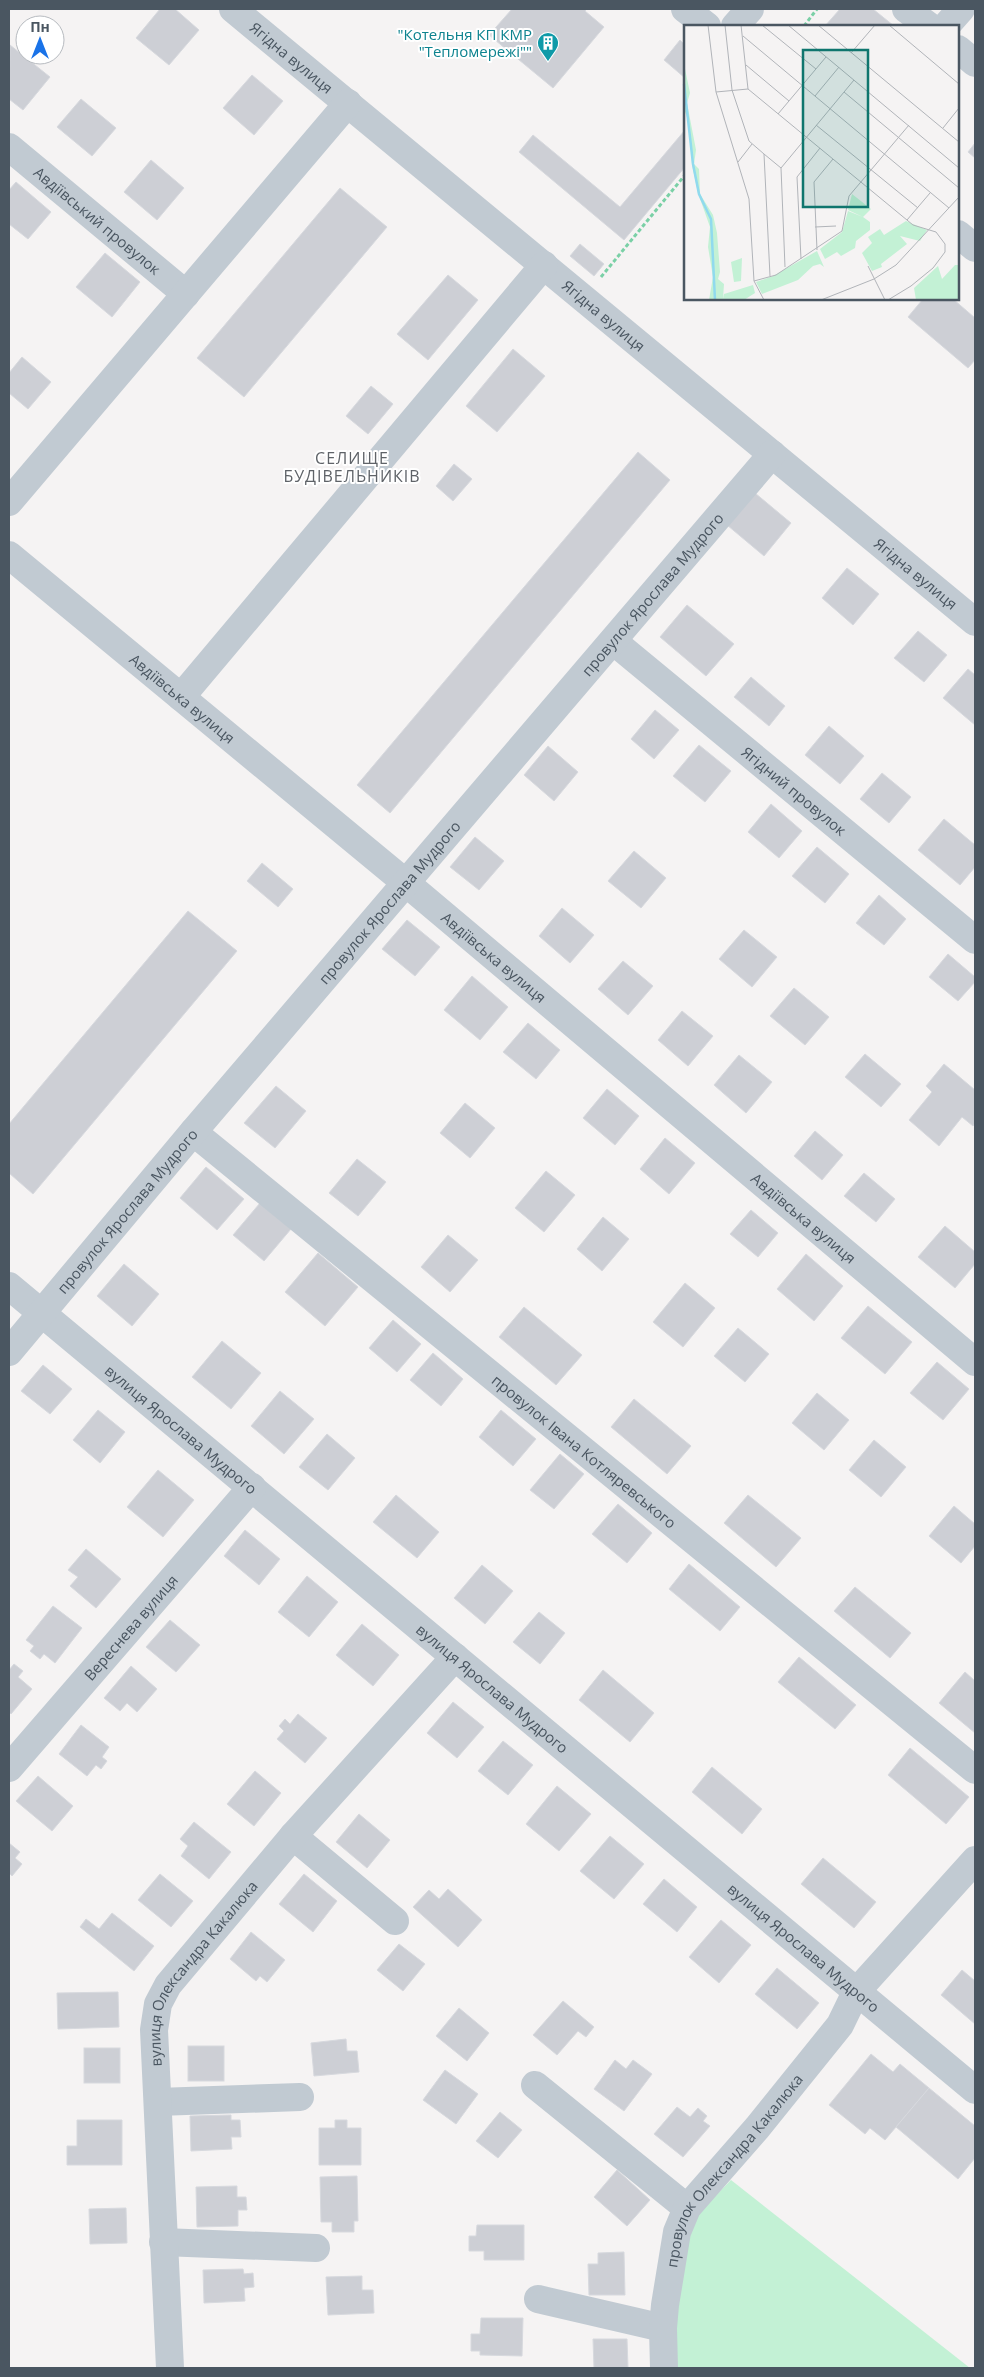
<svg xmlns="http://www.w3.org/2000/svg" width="984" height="2377" viewBox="0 0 984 2377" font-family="'Open Sans',sans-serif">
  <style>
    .green { fill: #c3f1d5 }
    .building { fill: #cdcfd5; stroke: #d7d9de }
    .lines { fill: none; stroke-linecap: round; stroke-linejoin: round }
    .path { stroke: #7ad0a6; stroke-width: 3; stroke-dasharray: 4 2.5; stroke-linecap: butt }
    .minor { stroke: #c1cad2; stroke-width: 28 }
    .labels { text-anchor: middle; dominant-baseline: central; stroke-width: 4; stroke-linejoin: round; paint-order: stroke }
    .culture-label { font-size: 15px; fill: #0d838f; stroke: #fff; text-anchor: end }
    .street-label { font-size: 15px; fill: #4a5661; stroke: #fff }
    .neighbourhood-label { font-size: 16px; letter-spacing: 1px; fill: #5f6368; stroke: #fff }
    .inset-river { fill: none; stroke: #90daee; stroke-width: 2.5 }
    .inset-road { fill: none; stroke: #b1b4b9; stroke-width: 1 }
    .view { fill: #0f766e; fill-opacity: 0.15; stroke: #0f766e; stroke-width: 2.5 }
    .inset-edge { fill: none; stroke: #4a5661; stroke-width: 2.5 }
  </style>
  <rect width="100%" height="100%" fill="#f5f3f3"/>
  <path class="green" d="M731 2180 970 2368H673L671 2334 693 2219Z"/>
  <g class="building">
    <path d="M160 9H175L199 30 169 65 136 38Z"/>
    <path d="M512 9H587L585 11 604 27 553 88 489 35Z"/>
    <path d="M840 9H873L894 26H825Z"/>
    <path d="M680 40 685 45V78L664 60Z"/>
    <path d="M10 45 50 77 23 110 9 99Z"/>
    <path d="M252 75 283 101 254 135 223 108Z"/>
    <path d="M81 99 116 128 92 156 57 127Z"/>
    <path d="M685 130V167L624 240 519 152 533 135 620 207Z"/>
    <path d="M975 143V158L968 152Z"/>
    <path d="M151 160 184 188 157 220 124 192Z"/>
    <path d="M16 182 51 212 28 239 9 224V190Z"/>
    <path d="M340 188 387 227 244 397 197 358Z"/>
    <path d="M580 244 604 264 594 276 570 256Z"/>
    <path d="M105 253 140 282 112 317 76 287Z"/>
    <path d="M448 275 478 300 428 360 397 334Z"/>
    <path d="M923 299H953L975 318V360L968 368 908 317Z"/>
    <path d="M513 349 545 376 497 432 466 406Z"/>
    <path d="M22 357 51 382 28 409 9 393V373Z"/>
    <path d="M371 386 393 404 368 434 346 416Z"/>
    <path d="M638 452 670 480 390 813 357 785Z"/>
    <path d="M454 464 472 479 453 501 436 486Z"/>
    <path d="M755 493 791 523 764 556 727 525Z"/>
    <path d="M847 568 879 594 853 625 822 598Z"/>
    <path d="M687 605 734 644 706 676 660 637Z"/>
    <path d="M918 631 947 655 924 682 894 658Z"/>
    <path d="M968 669 975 675V725L943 698Z"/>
    <path d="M751 677 785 706 769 726 734 697Z"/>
    <path d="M655 710 679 730 654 759 631 739Z"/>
    <path d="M829 726 864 756 840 784 805 755Z"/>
    <path d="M699 745 731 771 705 802 673 776Z"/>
    <path d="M548 746 578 772 554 801 524 775Z"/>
    <path d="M882 773 911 797 889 823 860 799Z"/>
    <path d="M771 804 802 831 779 858 748 832Z"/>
    <path d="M944 819 975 845V867L960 885 918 850Z"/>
    <path d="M475 837 504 861 479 890 450 867Z"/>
    <path d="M817 847 849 874 825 903 792 876Z"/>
    <path d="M634 851 666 878 641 908 608 881Z"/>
    <path d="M262 863 293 889 278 907 247 881Z"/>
    <path d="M879 895 906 919 884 945 856 923Z"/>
    <path d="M562 908 594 935 570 963 539 936Z"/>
    <path d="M188 911 237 951 33 1194 9 1173V1124Z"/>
    <path d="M407 920 440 947 415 976 382 949Z"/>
    <path d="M744 930 777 957 752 987 719 959Z"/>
    <path d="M948 954 975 977V982L958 1001 929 977Z"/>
    <path d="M623 961 653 986 628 1015 598 989Z"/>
    <path d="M472 976 508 1007 480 1040 444 1010Z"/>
    <path d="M794 988 829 1017 805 1045 770 1016Z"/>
    <path d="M682 1011 713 1036 688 1066 658 1040Z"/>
    <path d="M528 1023 560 1050 536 1079 503 1052Z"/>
    <path d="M865 1054 901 1084 881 1107 845 1077Z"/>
    <path d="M739 1055 772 1082 746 1113 714 1085Z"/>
    <path d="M944 1064 975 1090V1123L973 1126 962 1117 939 1146 909 1120 932 1092 926 1086Z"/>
    <path d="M276 1086 306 1111 275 1148 244 1123Z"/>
    <path d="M607 1089 639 1116 615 1145 583 1118Z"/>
    <path d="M465 1103 495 1128 470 1158 440 1133Z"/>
    <path d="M815 1131 843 1155 822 1180 794 1156Z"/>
    <path d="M665 1138 695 1163 669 1194 640 1169Z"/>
    <path d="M357 1159 386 1182 358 1216 329 1193Z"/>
    <path d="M206 1167 244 1199 217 1230 180 1198Z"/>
    <path d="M546 1171 575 1195 544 1232 515 1208Z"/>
    <path d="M864 1173 895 1199 876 1222 844 1196Z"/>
    <path d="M260 1203 291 1229 264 1261 233 1235Z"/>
    <path d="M751 1210 778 1233 758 1257 730 1234Z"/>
    <path d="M603 1217 629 1239 602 1271 577 1249Z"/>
    <path d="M945 1226 975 1252V1264L955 1288 918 1257Z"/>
    <path d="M448 1235 478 1260 450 1292 421 1267Z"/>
    <path d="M318 1253 358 1287 325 1326 285 1292Z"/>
    <path d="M806 1254 843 1286 814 1321 777 1289Z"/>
    <path d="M124 1264 159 1294 132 1326 97 1296Z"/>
    <path d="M685 1283 715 1308 683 1347 653 1322Z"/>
    <path d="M868 1306 912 1342 885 1374 841 1338Z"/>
    <path d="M524 1307 582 1355 556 1385 499 1337Z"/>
    <path d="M393 1320 421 1344 397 1372 369 1348Z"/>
    <path d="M738 1328 769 1354 745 1382 714 1356Z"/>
    <path d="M222 1341 261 1373 231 1409 192 1377Z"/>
    <path d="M433 1353 463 1379 441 1406 410 1380Z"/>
    <path d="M937 1362 969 1389 943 1420 910 1393Z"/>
    <path d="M43 1365 72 1389 50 1414 21 1391Z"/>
    <path d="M280 1391 314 1419 284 1454 251 1426Z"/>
    <path d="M817 1393 849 1420 824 1450 792 1423Z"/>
    <path d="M634 1399 691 1446 667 1474 611 1427Z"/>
    <path d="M98 1410 125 1432 100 1463 73 1440Z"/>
    <path d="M501 1410 536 1439 513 1466 479 1437Z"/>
    <path d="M327 1434 355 1458 328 1490 299 1467Z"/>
    <path d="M874 1440 906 1467 881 1497 849 1470Z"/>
    <path d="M560 1454 584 1474 554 1509 530 1490Z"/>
    <path d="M158 1470 194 1500 163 1537 127 1507Z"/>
    <path d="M396 1495 439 1532 417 1558 373 1522Z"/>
    <path d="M748 1495 801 1538 776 1567 724 1523Z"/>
    <path d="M618 1504 652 1533 627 1563 592 1534Z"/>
    <path d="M954 1506 975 1524V1546L961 1563 929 1536Z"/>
    <path d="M245 1530 280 1559 259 1585 224 1556Z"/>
    <path d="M86 1549 121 1579 96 1608 70 1586 78 1577 68 1570Z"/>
    <path d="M689 1564 740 1607 720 1631 669 1589Z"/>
    <path d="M482 1565 513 1591 485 1624 454 1598Z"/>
    <path d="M307 1576 338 1602 309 1637 278 1612Z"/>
    <path d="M855 1587 911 1633 890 1658 834 1611Z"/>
    <path d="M53 1606 82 1628 55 1663 44 1654 40 1659 30 1651 34 1646 26 1640Z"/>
    <path d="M539 1612 565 1633 540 1664 513 1642Z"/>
    <path d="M170 1620 200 1645 176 1672 146 1647Z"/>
    <path d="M362 1624 399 1655 373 1686 336 1655Z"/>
    <path d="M799 1657 856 1705 835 1729 778 1682Z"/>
    <path d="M14 1664 23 1671 18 1677 32 1689 11 1714 9 1712V1670Z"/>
    <path d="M131 1666 157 1689 137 1712 127 1703 120 1711 104 1698Z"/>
    <path d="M603 1670 654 1713 630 1742 579 1700Z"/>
    <path d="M965 1672 975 1681V1733L939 1703Z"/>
    <path d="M453 1702 484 1727 457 1758 427 1733Z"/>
    <path d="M298 1714 327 1738 305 1763 277 1739 284 1731 279 1726 285 1719 290 1724Z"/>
    <path d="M81 1725 109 1747 102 1757 107 1761 101 1769 96 1765 87 1776 59 1754Z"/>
    <path d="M503 1741 533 1765 508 1795 478 1771Z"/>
    <path d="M910 1748 969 1797 946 1824 888 1775Z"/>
    <path d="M712 1767 762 1809 742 1834 692 1792Z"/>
    <path d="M255 1771 281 1793 254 1826 227 1804Z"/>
    <path d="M38 1776 73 1806 52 1831 16 1801Z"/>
    <path d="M557 1786 591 1814 559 1851 526 1824Z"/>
    <path d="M359 1814 390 1840 367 1868 336 1842Z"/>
    <path d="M194 1822 231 1852 209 1879 181 1856 188 1846 180 1839Z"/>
    <path d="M610 1836 644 1864 614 1899 580 1871Z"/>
    <path d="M9 1843 20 1852 15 1858 22 1864 12 1876 9 1873Z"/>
    <path d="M823 1858 876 1902 854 1928 801 1884Z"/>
    <path d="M160 1874 193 1901 171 1927 138 1900Z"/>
    <path d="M304 1874 337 1901 313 1932 279 1904Z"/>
    <path d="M664 1879 697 1907 677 1932 643 1904Z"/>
    <path d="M448 1889 482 1920 458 1947 413 1907 429 1890 439 1899Z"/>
    <path d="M112 1913 154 1946 134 1971 80 1927 86 1919 99 1929Z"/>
    <path d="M721 1920 751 1945 719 1983 689 1957Z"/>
    <path d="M251 1932 285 1960 267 1982 260 1976 256 1981 230 1959Z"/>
    <path d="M399 1944 425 1964 403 1991 377 1970Z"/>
    <path d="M777 1968 819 2003 797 2029 755 1994Z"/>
    <path d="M962 1970 975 1981V2024L941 1995Z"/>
    <path d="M118 1992 119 2027 58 2029 57 1993Z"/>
    <path d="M563 2001 594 2027 586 2037 578 2031 557 2055 533 2035Z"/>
    <path d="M459 2008 489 2033 467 2061 436 2036Z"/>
    <path d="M346 2039 347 2051H357L359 2072 314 2076 311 2043Z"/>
    <rect x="188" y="2046" width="36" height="35"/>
    <rect x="84" y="2048" width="36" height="35"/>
    <path d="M871 2054 893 2072 900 2064 929 2088 885 2140 870 2128 865 2134 829 2105Z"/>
    <path d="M615 2060 626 2069 633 2060 652 2074 624 2111 594 2089Z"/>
    <path d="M445 2070 478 2094 456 2124 423 2100Z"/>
    <path d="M929 2088 975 2126V2158L958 2179 896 2127Z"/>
    <path d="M677 2107 690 2117 698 2108 707 2116 703 2121 710 2126 683 2157 654 2134Z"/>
    <path d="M500 2112 522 2130 498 2158 476 2141Z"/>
    <path d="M231 2115V2120H240L241 2137H231L232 2149 191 2151 190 2116Z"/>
    <path d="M77 2120H122V2165H67V2146H77Z"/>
    <path d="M335 2120H347V2128H361V2165H319V2128H335Z"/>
    <path d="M617 2170 650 2200 627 2226 594 2197Z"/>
    <path d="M357 2176 358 2221H354V2232H332V2222H321L320 2177Z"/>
    <path d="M237 2186V2197H246L247 2210H238V2226L197 2227 196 2187Z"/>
    <path d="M126 2208 127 2243 90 2244 89 2209Z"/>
    <path d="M477 2225H524V2260H484V2251H469V2236H476Z"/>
    <path d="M624 2252 625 2295H589L588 2264H598V2253Z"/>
    <path d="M243 2269 244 2274 253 2273 254 2287 244 2288 245 2301 204 2303 203 2270Z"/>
    <path d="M362 2276V2290H373L374 2313 328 2315 326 2277Z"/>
    <path d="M481 2318H523L522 2356 480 2355V2351H471V2334H480Z"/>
    <path d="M593 2339H627L628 2368H594Z"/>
  </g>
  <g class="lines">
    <g class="path">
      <path d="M804 26 817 9"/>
      <path d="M601 277 685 175"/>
    </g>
    <g class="minor">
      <path id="s1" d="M233 9 975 622"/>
      <path d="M685 9 707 26"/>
      <path d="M906 9 929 26"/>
      <path d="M735 26 750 9"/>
      <path d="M946 26 961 9"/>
      <path d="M958 49 975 63"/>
      <path id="s2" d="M9 147 186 294"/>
      <path d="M958 234 975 248"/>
      <path d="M9 502 348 103"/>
      <path id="s3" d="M9 555 406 883 975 1362"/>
      <path id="s4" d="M613 641 975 940"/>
      <path d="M181 697 544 265"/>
      <path id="s5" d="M193 1132 975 1770"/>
      <path id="s6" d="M9 1286 975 2090"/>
      <path id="s7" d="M9 1352 193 1132 772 454"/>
      <path id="s8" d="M9 1768 252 1487"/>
      <path d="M293 1836 395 1921"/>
      <path d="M535 2085 687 2208"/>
      <path d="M158 2102 300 2097"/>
      <path d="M163 2242 316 2248"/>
      <path d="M538 2299 663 2328"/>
      <path id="s9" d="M170 2368 154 2030 158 2004 168 1985 293 1836 455 1657"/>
      <path id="s10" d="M664 2368 663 2328 665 2305 677 2232 687 2208 757 2128 840 2025 856 1992 975 1860"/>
    </g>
  </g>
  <defs>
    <g id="building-pin" transform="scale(1.125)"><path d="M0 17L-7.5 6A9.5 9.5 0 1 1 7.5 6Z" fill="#0f9aa8" stroke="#fff"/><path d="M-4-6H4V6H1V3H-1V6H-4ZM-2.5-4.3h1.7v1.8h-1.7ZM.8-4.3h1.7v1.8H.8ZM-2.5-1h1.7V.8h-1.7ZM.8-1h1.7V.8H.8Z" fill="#fff"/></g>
  </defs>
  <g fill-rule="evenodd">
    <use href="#building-pin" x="548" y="43"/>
  </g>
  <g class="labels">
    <g class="culture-label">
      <text x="532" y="34">"Котельня КП КМР<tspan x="532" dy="17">"Тепломережi""</tspan></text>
    </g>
    <g class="street-label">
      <text stroke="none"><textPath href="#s1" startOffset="76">Ягідна вулиця</textPath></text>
      <text stroke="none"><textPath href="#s2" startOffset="115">Авдіївський провулок</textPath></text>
      <text stroke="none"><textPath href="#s1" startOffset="481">Ягідна вулиця</textPath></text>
      <text stroke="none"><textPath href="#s1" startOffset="886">Ягідна вулиця</textPath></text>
      <text stroke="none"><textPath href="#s7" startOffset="994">провулок Ярослава Мудрого</textPath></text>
      <text stroke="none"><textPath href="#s3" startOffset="225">Авдіївська вулиця</textPath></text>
      <text stroke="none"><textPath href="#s4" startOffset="235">Ягідний провулок</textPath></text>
      <text stroke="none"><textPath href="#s7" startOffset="589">провулок Ярослава Мудрого</textPath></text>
      <text stroke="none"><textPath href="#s3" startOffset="630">Авдіївська вулиця</textPath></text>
      <text stroke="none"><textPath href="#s7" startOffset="184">провулок Ярослава Мудрого</textPath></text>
      <text stroke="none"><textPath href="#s3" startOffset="1035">Авдіївська вулиця</textPath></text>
      <text stroke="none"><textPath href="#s6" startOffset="224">вулиця Ярослава Мудрого</textPath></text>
      <text stroke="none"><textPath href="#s5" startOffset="505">провулок Івана Котляревського</textPath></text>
      <text stroke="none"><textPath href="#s8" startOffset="186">Вереснева вулиця</textPath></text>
      <text stroke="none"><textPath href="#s6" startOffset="629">вулиця Ярослава Мудрого</textPath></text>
      <text stroke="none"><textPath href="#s6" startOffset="1034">вулиця Ярослава Мудрого</textPath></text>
      <text stroke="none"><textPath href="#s9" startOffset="411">вулиця Олександра Какалюка</textPath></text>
      <text stroke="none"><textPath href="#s10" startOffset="219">провулок Олександра Какалюка</textPath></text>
    </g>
    <g class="neighbourhood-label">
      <text x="352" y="458">СЕЛИЩЕ<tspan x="352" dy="18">БУДІВЕЛЬНИКІВ</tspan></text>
    </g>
  </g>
  <g transform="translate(684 25)">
    <rect width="275" height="275" fill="#f5f3f3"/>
    <path d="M0 39 6 68 3 78 12 125 10 139 15 144 16 169 29 190 33 208 36 247 34 254 40 259 39 274 40 269 69 260 71 268 60 275H25L29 252 24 222 26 202 14 168 8 140 5 98 0 84ZM168 169 187 184 179 192 186 197V205L172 216 171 223 157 231 153 227 141 234 136 224 158 207 164 186 179 192 164 185ZM222 196 243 205 236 216 216 211 223 219 197 239 198 242 188 246 178 228 188 218 184 212 196 204 200 210ZM133 226 140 242 136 239 129 241 114 255 78 269 72 257 89 251ZM58 233 57 256 50 257 47 237ZM271 240H275V275H232L230 263 254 241 258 254Z" fill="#c3f1d5"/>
    <path class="inset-river" d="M0 59 9 139 15 169 27 194 31 275"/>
    <path class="inset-road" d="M24 0 32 67 65 174 70 256 80 275M41 0 48 65 65 116 80 129 86 251M57 0 64 64 229 200 252 207 261 219V227L249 243 227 261 204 275M78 0 132 44M104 0 275 143M134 0 275 117M205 0 275 59M59 11 265 183M167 28 191 0M62 40 105 76M32 67 64 64M160 67 275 163M131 71 155 42M94 89 142 32M132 100 234 183M259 103 275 83M80 129 97 143M54 137 68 119M223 195 246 168M131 202 152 201M133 225 130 157 149 134M117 234 113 152 136 123M184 241 201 275M101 242 97 143 170 55M70 256 92 250 158 206 165 171 225 100M137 275 190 254 212 240 275 172"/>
    <path class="view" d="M119 25H184V182H119Z"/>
    <rect width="275" height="275" class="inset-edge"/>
  </g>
  <rect width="984" height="2377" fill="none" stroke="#4a5661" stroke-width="20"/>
  <g transform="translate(40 40)"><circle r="24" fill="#ffffff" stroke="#b7bbc0"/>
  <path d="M0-4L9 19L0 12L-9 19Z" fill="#1a73e8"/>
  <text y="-8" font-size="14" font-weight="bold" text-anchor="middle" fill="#4a5661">Пн</text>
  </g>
</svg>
